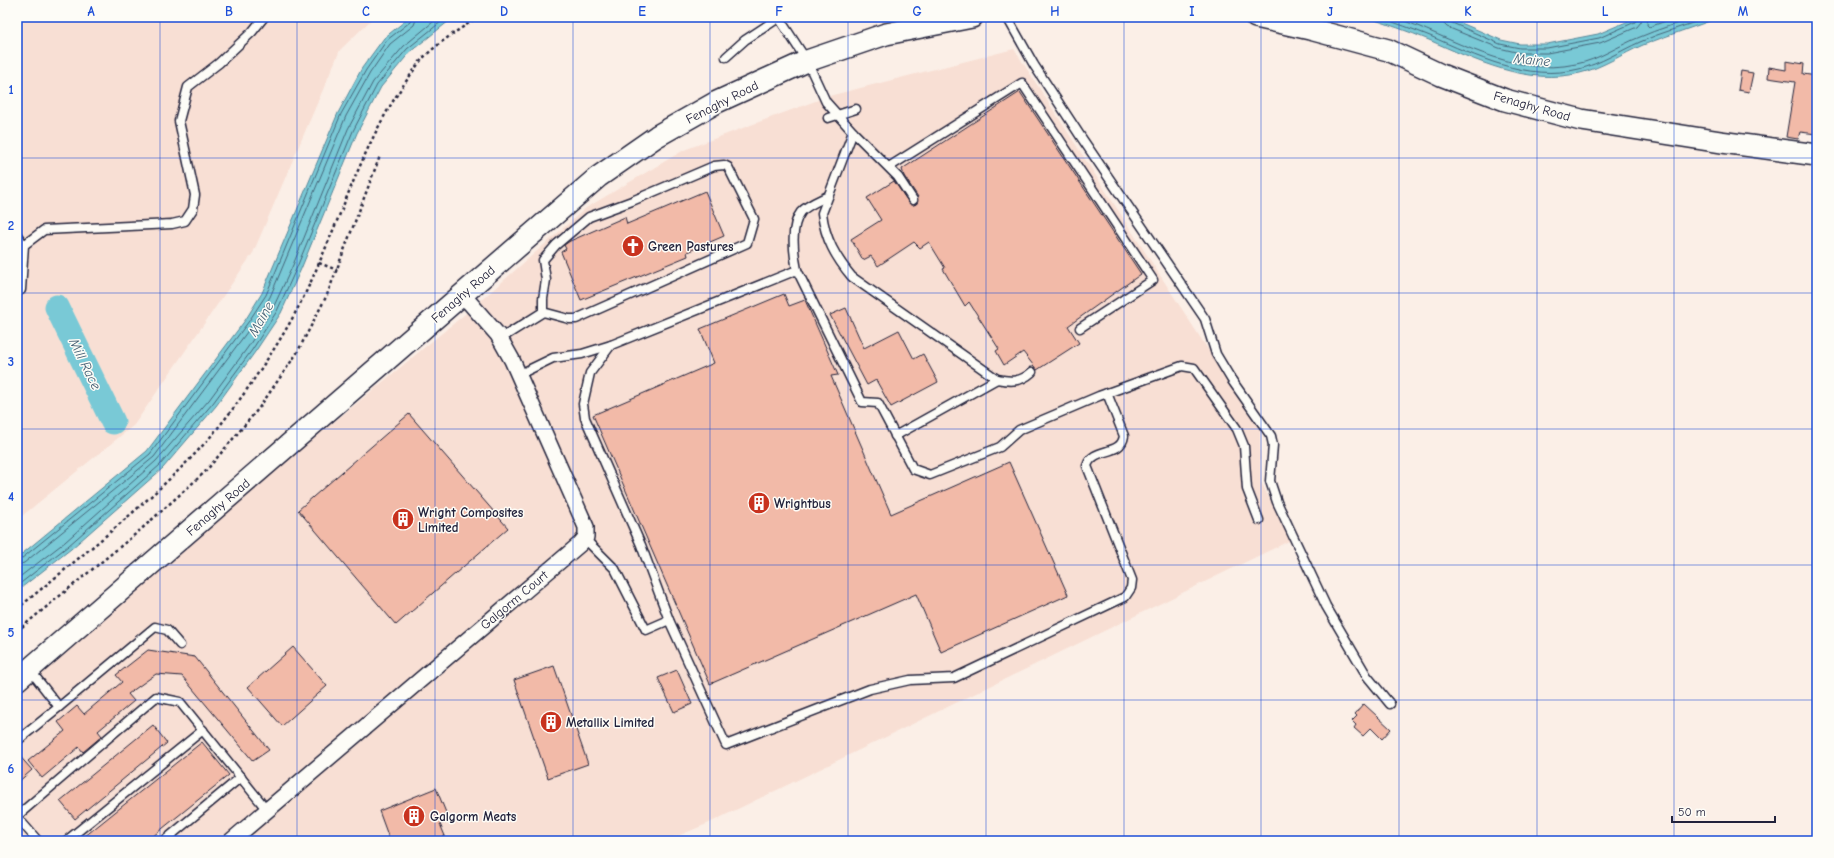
<svg xmlns="http://www.w3.org/2000/svg" width="1834" height="858" viewBox="0 0 1834 858" font-family="'Comic Neue',sans-serif">
  <style>
    .built { fill: #f8dfd4 }
    .water { fill: #79c9d6; stroke: #568698 }
    .lines { fill: none; stroke-linecap: round; stroke-linejoin: round }
    .shore { stroke: #456579; stroke-width: 1 }
    .river { stroke: #79c9d6; stroke-width: 25 }
    .building { fill: #f2baa8; stroke: #22223b }
    .lane-casing { stroke: #22223b; stroke-width: 11 }
    .street-casing { stroke: #22223b; stroke-width: 18 }
    .secondary-casing { stroke: #22223b; stroke-width: 24 }
    .path { stroke: #22223b; stroke-width: 2.5; stroke-dasharray: 3 3; stroke-linecap: butt }
    .lane { stroke: #fdfcf7; stroke-width: 8 }
    .street { stroke: #fdfcf7; stroke-width: 15 }
    .secondary { stroke: #fdfcf7; stroke-width: 21 }
    .grid { fill: none; stroke: #1d4ed8; stroke-width: 1; stroke-opacity: 0.55 }
    .labels { text-anchor: middle; dominant-baseline: central; stroke-width: 3; stroke-linejoin: round; paint-order: stroke }
    .street-label { font-size: 13px; fill: #22223b; stroke: #fdfcf7 }
    .poi-label { font-size: 13px; font-weight: bold; fill: #22223b; stroke: #fdfcf7; text-anchor: start }
    .water-label { font-size: 14px; font-style: italic; fill: #405c71; stroke: #fdfcf7 }
    .neatline { fill: none; stroke: #1d4ed8; stroke-width: 1.5 }
    .grid-label { font-size: 13px; text-anchor: middle; font-weight: bold; fill: #1d4ed8 }
  </style>
  <rect width="100%" height="100%" fill="#fbefe7"/>
  <filter id="ink" filterUnits="userSpaceOnUse"><feTurbulence type="fractalNoise" baseFrequency=".025" numOctaves="2"/><feDisplacementMap in="SourceGraphic" scale="8" xChannelSelector="R" yChannelSelector="G"/><feConvolveMatrix kernelMatrix="1 2 1 2 8 2 1 2 1" color-interpolation-filters="sRGB"/></filter>
  <g filter="url(#ink)">
    <g class="built">
      <path d="M17 17H374L340 50 253 253 134 425 17 520Z"/>
      <path d="M1014 49 1260 430 1261 482 1291 540 709 823 666 841H17V690L147 576 470 310 586 208 684 150 829 96Z"/>
    </g>
    <g class="water">
      <path d="M410 17H454L410 52 381 87 357 133 301 269 281 313 255 352 216 406 163 468 71 549 17 591V558L147 451 246 319 262 293 338 113 362 68 384 38Z"/>
      <path d="M1366 17H1447L1501 40 1520 44H1547L1598 34 1638 17H1720C1695 27 1668 35 1643 45 1622 54 1602 68 1580 73 1527 86 1475 60 1429 40 1408 31 1387 24 1366 17Z"/>
    </g>
    <g class="lines">
      <g class="shore">
        <path d="M1378 17C1396 23 1413 29 1430 36 1476 56 1527 82 1579 69 1600 64 1620 51 1640 42 1662 32 1686 26 1709 17"/>
        <path d="M1394 17C1452 37 1512 78 1576 64 1599 60 1619 45 1640 37 1658 29 1677 24 1695 17"/>
        <path d="M1442 17 1443 23 1447 27 1499 48 1520 53H1547L1600 43 1637 27 1641 22 1642 17"/>
        <path d="M1447 17 1450 22 1500 44 1520 48H1547L1599 38 1635 22 1637 17"/>
        <path d="M1648 17 1647 25 1649 27 1677 17"/>
        <path d="M17 560 21 559 150 454 249 321 266 295 341 114 366 70 387 40 410 22 412 17"/>
        <path d="M17 565 24 563 154 457 253 324 270 297 346 116 370 73 390 44 414 25 417 17"/>
        <path d="M17 579 65 542 156 461 209 400 248 347 273 308 293 265 348 129 373 82 404 46 439 17"/>
        <path d="M17 586 68 546 160 465 213 403 252 350 277 311 297 267 353 131 377 85 407 49 447 17"/>
      </g>
      <path class="river" d="M57 307 113 422"/>
    </g>
    <g class="building">
      <path d="M1786 61 1804 64 1803 74 1817 76V134L1800 132 1798 139 1786 137 1795 82 1768 78 1769 67 1786 70Z"/>
      <path d="M1741 71 1753 73 1749 92 1738 90Z"/>
      <path d="M1020 92 1141 274 1068 326 1079 343 1037 370 1023 352 1004 365 996 351 999 349 969 302 965 306 943 269 945 268 929 242 920 248 914 242 878 266 871 256 863 260 851 239 881 220 867 198 894 181 909 203 913 205 916 204 918 197 904 176 902 169Z"/>
      <path d="M705 191 724 236 687 252 688 256 581 300 561 252 566 249 564 245 570 241 625 217 627 224Z"/>
      <path d="M784 294 789 306 805 300 838 375 831 376 891 514 1009 462 1068 595 941 652 916 594 710 684 593 415 714 363 700 329Z"/>
      <path d="M846 308 864 348 899 330 914 359 923 354 938 382 891 407 876 380 867 385 830 315Z"/>
      <path d="M409 414 508 528 396 625 298 510Z"/>
      <path d="M293 647 327 686 282 726 248 687Z"/>
      <path d="M148 650 195 657 269 750 253 761 182 676 156 674 128 694 134 701 98 731 102 736 83 752 79 747 42 778 28 761 65 731 58 722 77 706 84 714 122 682 116 675Z"/>
      <path d="M554 666 588 764 548 778 514 680Z"/>
      <path d="M677 670 692 704 674 712 658 678Z"/>
      <path d="M1364 704 1391 729 1382 739 1371 728 1363 736 1354 728 1356 725 1352 721 1357 716 1355 714Z"/>
      <path d="M153 725 167 743 75 819 60 801Z"/>
      <path d="M202 742 229 775 147 841H79Z"/>
      <path d="M17 753 32 770 17 783Z"/>
      <path d="M436 788 449 820 440 824 445 836 432 841H390L379 811Z"/>
    </g>
    <g class="lines">
      <g class="lane-casing">
        <g id="lane">
          <path d="M1007 17 1034 65 1081 137 1205 319 1216 354 1231 379 1271 436 1273 445 1270 481 1277 502 1326 606 1367 676 1390 704"/>
          <path d="M779 18 807 61 826 102 853 132 898 177 913 200"/>
          <path d="M726 57 745 40 780 17"/>
          <path d="M828 118 856 109"/>
          <path d="M853 132 822 213C825 239 836 258 852 277L997 379C1011 382 1021 382 1032 372"/>
          <path d="M889 167 1022 83 1153 280 1080 328"/>
          <path d="M828 196C820 200 807 205 801 212 790 226 794 255 797 270L862 402 878 403 913 469 930 475 1000 447 1019 430 1099 396 1182 366 1194 368 1237 429 1244 446 1247 489 1259 520"/>
          <path d="M17 235 24 245"/>
          <path d="M797 270 611 345 590 373 583 404 585 418 641 545 669 620 726 745 870 689 910 680 954 678 1125 597 1131 588 1132 580 1087 466C1093 446 1121 457 1124 436L1107 393"/>
          <path d="M17 291 21 290 24 245 44 230 172 224 185 221 193 209 195 195 179 121 188 87 219 63 252 32 264 17"/>
          <path d="M500 339 543 312 569 319H576L747 243 754 219 728 167 724 165 714 166 632 201 589 217 556 245 543 260 546 280 543 299V312"/>
          <path d="M518 375 553 358 582 354 611 345"/>
          <path d="M895 436 997 379"/>
          <path d="M585 539 615 569 646 630 669 620"/>
          <path d="M59 707 155 627 167 630 180 645"/>
          <path d="M17 741 59 707 30 670"/>
          <path d="M17 816 156 697 180 702 267 810"/>
          <path d="M17 817 38 841"/>
          <path d="M66 841 203 730"/>
          <path d="M164 841 241 777"/>
        </g>
      </g>
      <g class="street-casing">
        <path id="street" d="M231 841 580 544 586 537V527L512 360 498 335 462 294"/>
      </g>
      <g class="secondary-casing">
        <g id="secondary">
          <path d="M1256 17 1310 29 1388 50 1441 75 1505 100 1581 120 1721 142 1817 155"/>
          <path d="M17 680 598 177 657 136 717 102 807 61 886 34 972 17"/>
        </g>
      </g>
      <g class="path">
        <path d="M319 263 337 270"/>
        <path d="M17 609C75 561 135 514 188 461 217 432 242 398 264 364 286 332 304 299 319 263 347 201 367 136 407 80 413 72 418 63 425 56 441 41 460 29 478 17"/>
        <path d="M17 631 138 532 205 472 259 408 297 353 327 295 380 156"/>
      </g>
      <use href="#lane" class="lane"/>
      <use href="#street" class="street"/>
      <use href="#secondary" class="secondary"/>
    </g>
  </g>
  <path class="grid" d="M160 17V841M297 17V841M435 17V841M573 17V841M710 17V841M848 17V841M986 17V841M1124 17V841M1261 17V841M1399 17V841M1537 17V841M1674 17V841M17 158H1817M17 293H1817M17 429H1817M17 565H1817M17 700H1817"/>
  <defs>
    <g id="church-disc" transform="scale(1.15)"><circle r="9.5" fill="#c8321e" stroke="#fdfcf7"/><path d="M-1.2-6h2.4v3.5h3.3v2.4h-3.3V6h-2.4V-.1h-3.3v-2.4h3.3Z" fill="#fff"/></g>
    <g id="building-disc" transform="scale(1.15)"><circle r="9.5" fill="#c8321e" stroke="#fdfcf7"/><path d="M-4-6H4V6H1V3H-1V6H-4ZM-2.5-4.3h1.7v1.8h-1.7ZM.8-4.3h1.7v1.8H.8ZM-2.5-1h1.7V.8h-1.7ZM.8-1h1.7V.8H.8Z" fill="#fff"/></g>
  </defs>
  <g fill-rule="evenodd">
    <use href="#church-disc" x="633" y="246"/>
    <use href="#building-disc" x="759" y="503"/>
    <use href="#building-disc" x="403" y="519"/>
    <use href="#building-disc" x="551" y="722"/>
    <use href="#building-disc" x="414" y="816"/>
  </g>
  <g class="labels">
    <g class="street-label">
      <text transform="translate(722 102) rotate(-27)">Fenaghy Road</text>
      <text transform="translate(1532 106) rotate(16)">Fenaghy Road</text>
      <text transform="translate(463 294) rotate(-41)">Fenaghy Road</text>
      <text transform="translate(218 507) rotate(-41)">Fenaghy Road</text>
      <text transform="translate(514 600) rotate(-40)">Galgorm Court</text>
    </g>
    <g class="poi-label">
      <text x="648" y="246">Green Pastures</text>
      <text x="774" y="503">Wrightbus</text>
      <text x="418" y="512">Wright Composites<tspan x="418" dy="15">Limited</tspan></text>
      <text x="566" y="722">Metallix Limited</text>
      <text x="430" y="816">Galgorm Meats</text>
    </g>
    <g class="water-label">
      <text transform="translate(1532 60) rotate(5)">Maine</text>
      <text transform="translate(261 319) rotate(-60)">Maine</text>
      <text transform="translate(85 364) rotate(64)">Mill Race</text>
    </g>
  </g>
  <rect width="1834" height="858" fill="none" stroke="#fdfcf7" stroke-width="44"/>
  <path d="M1672 816v6h103v-6" fill="none" stroke="#22223b" stroke-width="2"/>
  <text x="1678" y="816" font-size="12" fill="#22223b" stroke="#fdfcf7" stroke-width="3" paint-order="stroke">50 m</text>
  <rect x="22" y="22" width="1790" height="814" class="neatline"/>
  <g class="grid-label">
    <text x="91" y="16">A</text>
    <text x="229" y="16">B</text>
    <text x="366" y="16">C</text>
    <text x="504" y="16">D</text>
    <text x="642" y="16">E</text>
    <text x="779" y="16">F</text>
    <text x="917" y="16">G</text>
    <text x="1055" y="16">H</text>
    <text x="1192" y="16">I</text>
    <text x="1330" y="16">J</text>
    <text x="1468" y="16">K</text>
    <text x="1605" y="16">L</text>
    <text x="1743" y="16">M</text>
    <text x="11" y="94">1</text>
    <text x="11" y="230">2</text>
    <text x="11" y="366">3</text>
    <text x="11" y="501">4</text>
    <text x="11" y="637">5</text>
    <text x="11" y="773">6</text>
  </g>
</svg>
